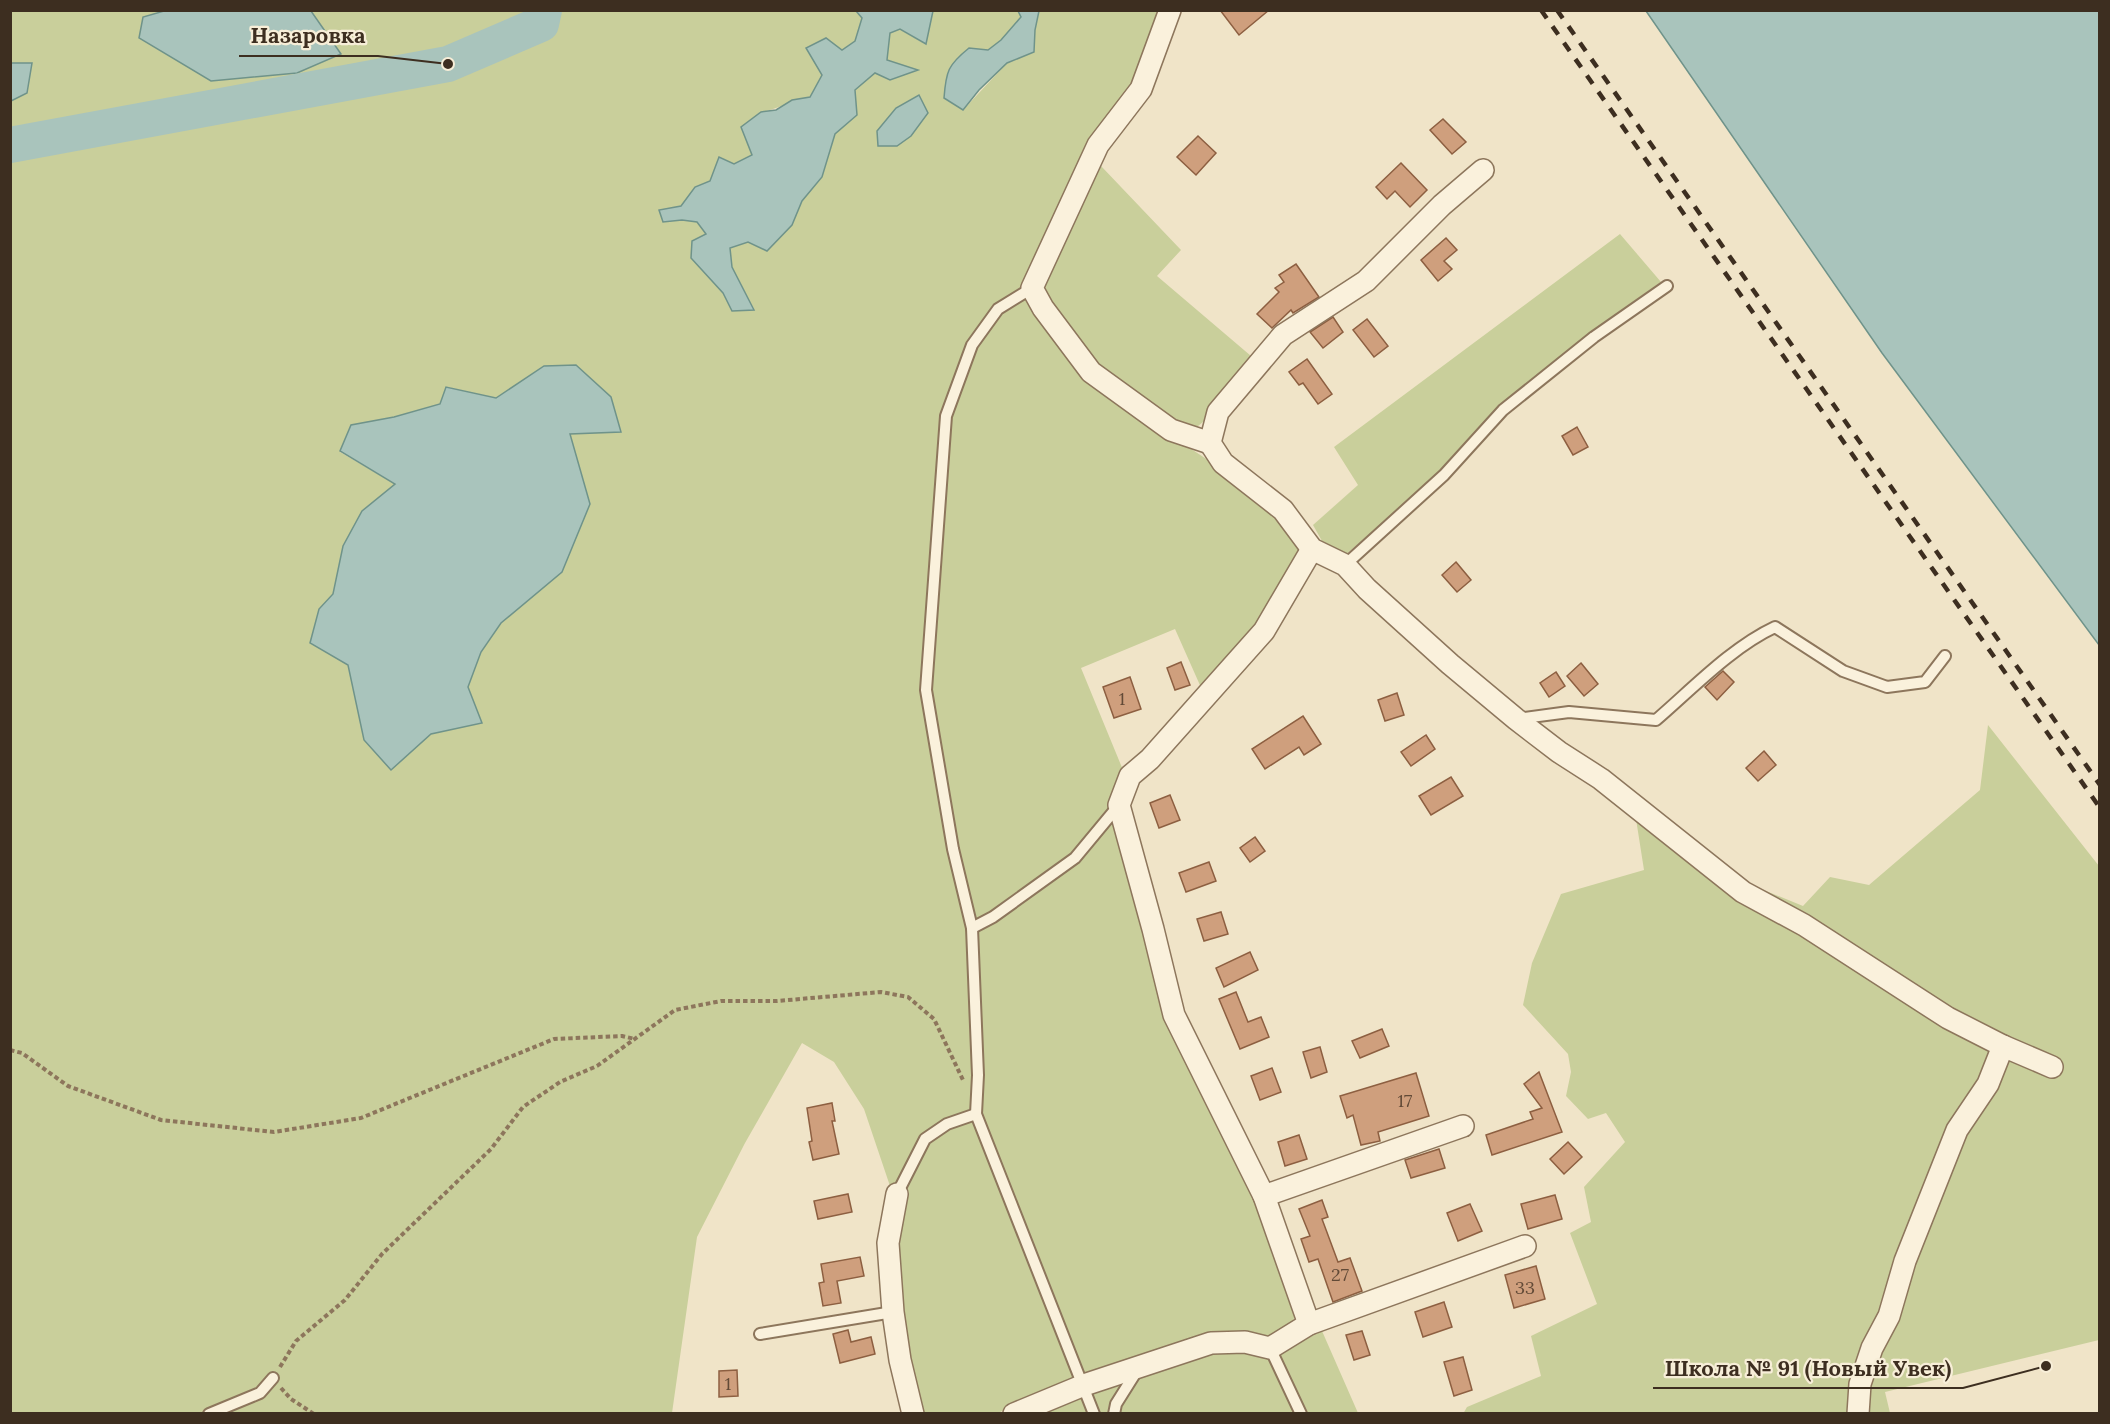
<svg xmlns="http://www.w3.org/2000/svg" width="2110" height="1424" viewBox="0 0 2110 1424" font-family="Lora,serif">
  <style>
    .green { fill: #c9cf9b; fill-rule: evenodd }
    .water { fill: #a9c4bc; stroke: #6f938a; stroke-width: 1.5 }
    .lines { fill: none; stroke-linecap: round; stroke-linejoin: round }
    .river { stroke: #a9c4bc; stroke-width: 36 }
    .building { fill: #cf9f7d; stroke: #8d5f41; stroke-width: 1.5 }
    .lane-casing { stroke: #8d765c; stroke-width: 14 }
    .street-casing { stroke: #8d765c; stroke-width: 24 }
    .path { stroke: #8d765c; stroke-width: 4; stroke-dasharray: 4.5 3; stroke-linecap: butt }
    .lane { stroke: #faf1dc; stroke-width: 10 }
    .street { stroke: #faf1dc; stroke-width: 21 }
    .rail { stroke: #3d2e20; stroke-width: 4.5; stroke-dasharray: 10 10; stroke-linecap: butt }
    .labels { text-anchor: middle; dominant-baseline: central; stroke-width: 4.5; stroke-linejoin: round; paint-order: stroke }
    .number-label { font-size: 18px; fill: #624a37 }
    .leader { fill: none; stroke: #3d2e20; stroke-width: 2 }
    .callout-dot { fill: #3d2e20; stroke: #f7eed8; stroke-width: 2 }
    .callout-label { font-size: 22px; text-anchor: middle; font-weight: bold; fill: #3d2e20; stroke: #f7eed8; stroke-width: 4.5; stroke-linejoin: round; paint-order: stroke }
  </style>
  <rect width="100%" height="100%" fill="#f0e4c8"/>
  <g class="green">
    <path d="M11 11H164L143 17 341 54 311 11H856L862 18 855 41C835 55 822 75 810 97 792 100 779 109 761 112L752 155 734 164 710 181 695 187 681 206 663 222 682 220 697 222 706 234 709 276 723 293 732 310 754 309 732 267 730 248 748 242 767 251 792 225 802 201 821 177 835 134 857 115 855 90 875 73 916 70 887 60 890 33 900 29 925 44 933 11H1018L1022 17 1001 40 988 50 969 48 963 110 1007 63 1034 52 1035 30 1039 11H1162L1135 87 1094 140 1026 275 1036 307 1170 435 1220 468 1277 514 1299 548 1300 560 1263 618 1203 692 1175 629 1081 668 1123 770 1145 925 1256 1198 1296 1312 1292 1324 1272 1337 1215 1336 1092 1370 998 1413H921L905 1359 893 1244 904 1197 890 1186 864 1109 834 1062 802 1043 745 1143 697 1237 672 1413H11L10 101 27 93 31 63H11ZM544 366 570 434 589 504 562 572 501 623 481 652 468 687 482 723 431 734 391 769 364 740 348 665 319 609 333 594 343 546 362 512 395 484 340 452 351 425 394 417 440 404 447 387 496 398Z"/>
    <path d="M1101 166 1181 250 1157 276 1251 356 1208 418 1193 430 1177 423 1095 365 1046 304 1043 283 1049 267Z"/>
    <path d="M1620 234 1661 282 1598 327 1499 405 1442 472 1344 556 1322 541 1313 525 1358 485 1334 447Z"/>
    <path d="M1988 725 2099 866V1340L1885 1392 1890 1413 1463 1414 1467 1407 1541 1376 1531 1336 1597 1304 1570 1233 1591 1222 1584 1187 1625 1142 1606 1113 1588 1119 1566 1096 1571 1072 1568 1054 1523 1005 1532 963 1561 894 1644 870 1636 819 1749 884 1803 906 1830 877 1869 885 1980 790Z"/>
    <path d="M1322 1331 1358 1413 1035 1414 1095 1388 1205 1354 1229 1349 1284 1350Z"/>
  </g>
  <g class="water">
    <path d="M164 11H311L341 54 297 73 211 81 139 38 143 17Z"/>
    <path d="M856 11H933L926 44 900 29 890 33 887 60 918 70 890 80 875 73 855 90 857 115 835 134 822 177 802 201 792 225 767 251 748 242 730 248 732 267 754 310 732 311 723 293 691 258 692 241 706 234 697 222 682 220 663 222 659 210 681 206 695 187 710 181 719 157 734 164 752 155 741 127 761 112 776 110 792 100 810 97 822 75 806 48 826 38 842 50 855 41 862 18Z"/>
    <path d="M1018 11H1039L1035 30 1034 52 1007 63 979 90 963 110 944 98C946 71 948 65 969 48L988 50 1001 40 1021 17Z"/>
    <path d="M1646 11H2099V645L1882 353Z"/>
    <path d="M10 63H32L27 93 11 101Z"/>
    <path d="M919 95 928 113 911 136 897 146H878L877 131 896 108Z"/>
    <path d="M576 365 611 397 621 432 570 434 590 504 562 572 501 623 481 652 468 687 482 723 431 734 391 770 364 740 348 665 310 643 319 609 333 594 343 546 362 511 395 484 340 451 351 425 394 417 440 404 446 387 496 398 544 366Z"/>
  </g>
  <g class="lines">
    <path class="river" d="M10 145 448 64 541 24 544 10"/>
  </g>
  <g class="building">
    <path d="M1220 10H1269L1239 35Z"/>
    <path d="M1443 119 1466 142 1452 154 1430 130Z"/>
    <path d="M1198 136 1216 153 1196 175 1177 157Z"/>
    <path d="M1401 163 1427 190 1410 207 1395 191 1387 199 1376 187Z"/>
    <path d="M1446 238 1457 250 1444 261 1452 269 1438 281 1421 260Z"/>
    <path d="M1296 264 1319 297 1293 313 1291 310 1272 328 1257 314 1279 292 1275 288 1284 282 1279 275Z"/>
    <path d="M1333 317 1343 332 1323 348 1310 332Z"/>
    <path d="M1367 319 1388 346 1374 357 1353 330Z"/>
    <path d="M1307 359 1332 394 1318 404 1303 383 1299 385 1289 372Z"/>
    <path d="M1577 427 1588 447 1573 455 1562 436Z"/>
    <path d="M1456 562 1471 580 1457 592 1442 575Z"/>
    <path d="M1181 662 1190 685 1175 690 1167 668Z"/>
    <path d="M1581 663 1598 684 1584 696 1567 676Z"/>
    <path d="M1723 671 1734 682 1717 700 1705 687Z"/>
    <path d="M1556 672 1565 686 1549 697 1540 683Z"/>
    <path d="M1130 677 1141 709 1114 718 1103 687Z"/>
    <path d="M1397 693 1404 715 1385 721 1378 700Z"/>
    <path d="M1303 716 1321 744 1304 755 1299 747 1265 769 1252 749Z"/>
    <path d="M1426 735 1435 749 1411 766 1401 752Z"/>
    <path d="M1764 751 1776 765 1758 781 1746 768Z"/>
    <path d="M1451 777 1463 796 1431 815 1419 796Z"/>
    <path d="M1170 795 1180 820 1159 828 1150 803Z"/>
    <path d="M1255 837 1265 851 1250 862 1240 848Z"/>
    <path d="M1209 862 1216 881 1186 892 1179 873Z"/>
    <path d="M1221 912 1228 934 1204 941 1197 919Z"/>
    <path d="M1250 952 1258 970 1224 987 1216 968Z"/>
    <path d="M1236 992 1248 1022 1261 1017 1269 1037 1240 1049 1219 999Z"/>
    <path d="M1382 1029 1389 1046 1360 1058 1352 1041Z"/>
    <path d="M1320 1047 1327 1072 1311 1078 1303 1052Z"/>
    <path d="M1272 1068 1281 1092 1260 1100 1251 1076Z"/>
    <path d="M1539 1072 1562 1132 1492 1155 1486 1135 1533 1119 1530 1112 1542 1108 1524 1084Z"/>
    <path d="M1416 1073 1429 1116 1378 1132 1380 1141 1361 1145 1353 1115 1347 1118 1340 1096Z"/>
    <path d="M832 1103 835 1121H832L839 1154 813 1160 809 1142 812 1141 807 1108Z"/>
    <path d="M1299 1135 1307 1159 1285 1166 1278 1142Z"/>
    <path d="M1568 1142 1582 1157 1564 1174 1550 1159Z"/>
    <path d="M1439 1149 1445 1168 1411 1178 1405 1160Z"/>
    <path d="M848 1194 852 1212 818 1219 814 1201Z"/>
    <path d="M1555 1195 1562 1219 1528 1229 1521 1204Z"/>
    <path d="M1322 1200 1328 1217 1322 1219 1338 1262 1350 1258 1362 1291 1333 1302 1318 1259 1309 1262 1301 1239 1310 1236 1299 1209Z"/>
    <path d="M1470 1204 1482 1231 1458 1241 1447 1213Z"/>
    <path d="M860 1257 864 1276 837 1281 841 1303 823 1306 819 1283 824 1282 821 1264Z"/>
    <path d="M1536 1266 1545 1299 1514 1308 1505 1275Z"/>
    <path d="M1444 1302 1452 1327 1423 1337 1415 1312Z"/>
    <path d="M848 1330 851 1342 871 1337 875 1354 840 1363 833 1334Z"/>
    <path d="M1362 1331 1370 1355 1354 1360 1346 1335Z"/>
    <path d="M1463 1357 1472 1390 1454 1396 1444 1362Z"/>
    <path d="M737 1370 738 1396 719 1397V1371Z"/>
  </g>
  <g class="lines">
    <g class="lane-casing">
      <g id="lane">
        <path d="M1032 288 998 309 972 345 946 416 926 690 953 849 972 928 978 1075 976 1114 1094 1414"/>
        <path d="M1345 565 1444 475 1503 410 1594 337 1667 286"/>
        <path d="M1517 719 1569 712 1656 720C1692 689 1732 647 1775 627L1843 671 1887 687 1925 682 1945 656"/>
        <path d="M972 928 993 917 1075 858 1119 805"/>
        <path d="M897 1194 925 1139 947 1124 976 1114"/>
        <path d="M760 1334 893 1312"/>
        <path d="M1270 1348 1301 1414"/>
        <path d="M209 1414 260 1393 273 1378"/>
        <path d="M1114 1414 1116 1404 1138 1369"/>
      </g>
    </g>
    <g class="street-casing">
      <g id="street">
        <path d="M1170 10 1141 89 1098 145 1032 288 1043 308 1091 372 1171 430 1210 443"/>
        <path d="M1483 170 1442 205 1366 281 1283 335 1218 412 1210 443 1223 463 1283 510 1312 549 1345 565 1367 589 1450 664 1516 719 1559 752 1601 779 1743 892 1804 925 1948 1018 2003 1046 2052 1067"/>
        <path d="M897 1194 888 1243 893 1312 900 1360 913 1414"/>
        <path d="M1264 1196 1463 1126"/>
        <path d="M1309 1324 1264 1196 1174 1015 1153 929 1119 805 1130 776 1150 759 1264 631 1312 549"/>
        <path d="M1014 1414 1084 1385 1211 1343 1245 1342 1270 1348 1309 1324 1525 1246"/>
        <path d="M1858 1414 1860 1384 1872 1348 1889 1316 1905 1261 1957 1130 1988 1084 2003 1046"/>
      </g>
    </g>
    <g class="path">
      <path d="M10 1050 22 1053 68 1086 161 1120 274 1132 361 1118 554 1039 622 1036 635 1039"/>
      <path d="M280 1367 296 1341 345 1300 382 1254 491 1149 523 1107 560 1082 597 1066 675 1010 721 1001H777L881 992 908 997 934 1019 963 1080"/>
      <path d="M281 1388 291 1399 314 1414"/>
    </g>
    <use href="#lane" class="lane"/>
    <use href="#street" class="street"/>
    <g class="rail">
      <path d="M1541 10 2100 808"/>
      <path d="M1557 10 2100 785"/>
    </g>
  </g>
  <g class="labels">
    <g class="number-label">
      <text x="1122" y="698">1</text>
      <text x="1405" y="1100">17</text>
      <text x="1340" y="1274">27</text>
      <text x="1525" y="1287">33</text>
      <text x="728" y="1383">1</text>
    </g>
  </g>
  <path class="leader" d="M448 64L378 56H239M2046 1366L1963 1388H1653"/>
  <g class="callout-dot">
    <circle cx="448" cy="64" r="6"/>
    <circle cx="2046" cy="1366" r="6"/>
  </g>
  <g class="callout-label">
    <text x="308" y="43">Назаровка</text>
    <text x="1808" y="1376">Школа № 91 (Новый Увек)</text>
  </g>
  <rect width="2110" height="1424" fill="none" stroke="#3d2e20" stroke-width="24"/>
</svg>
